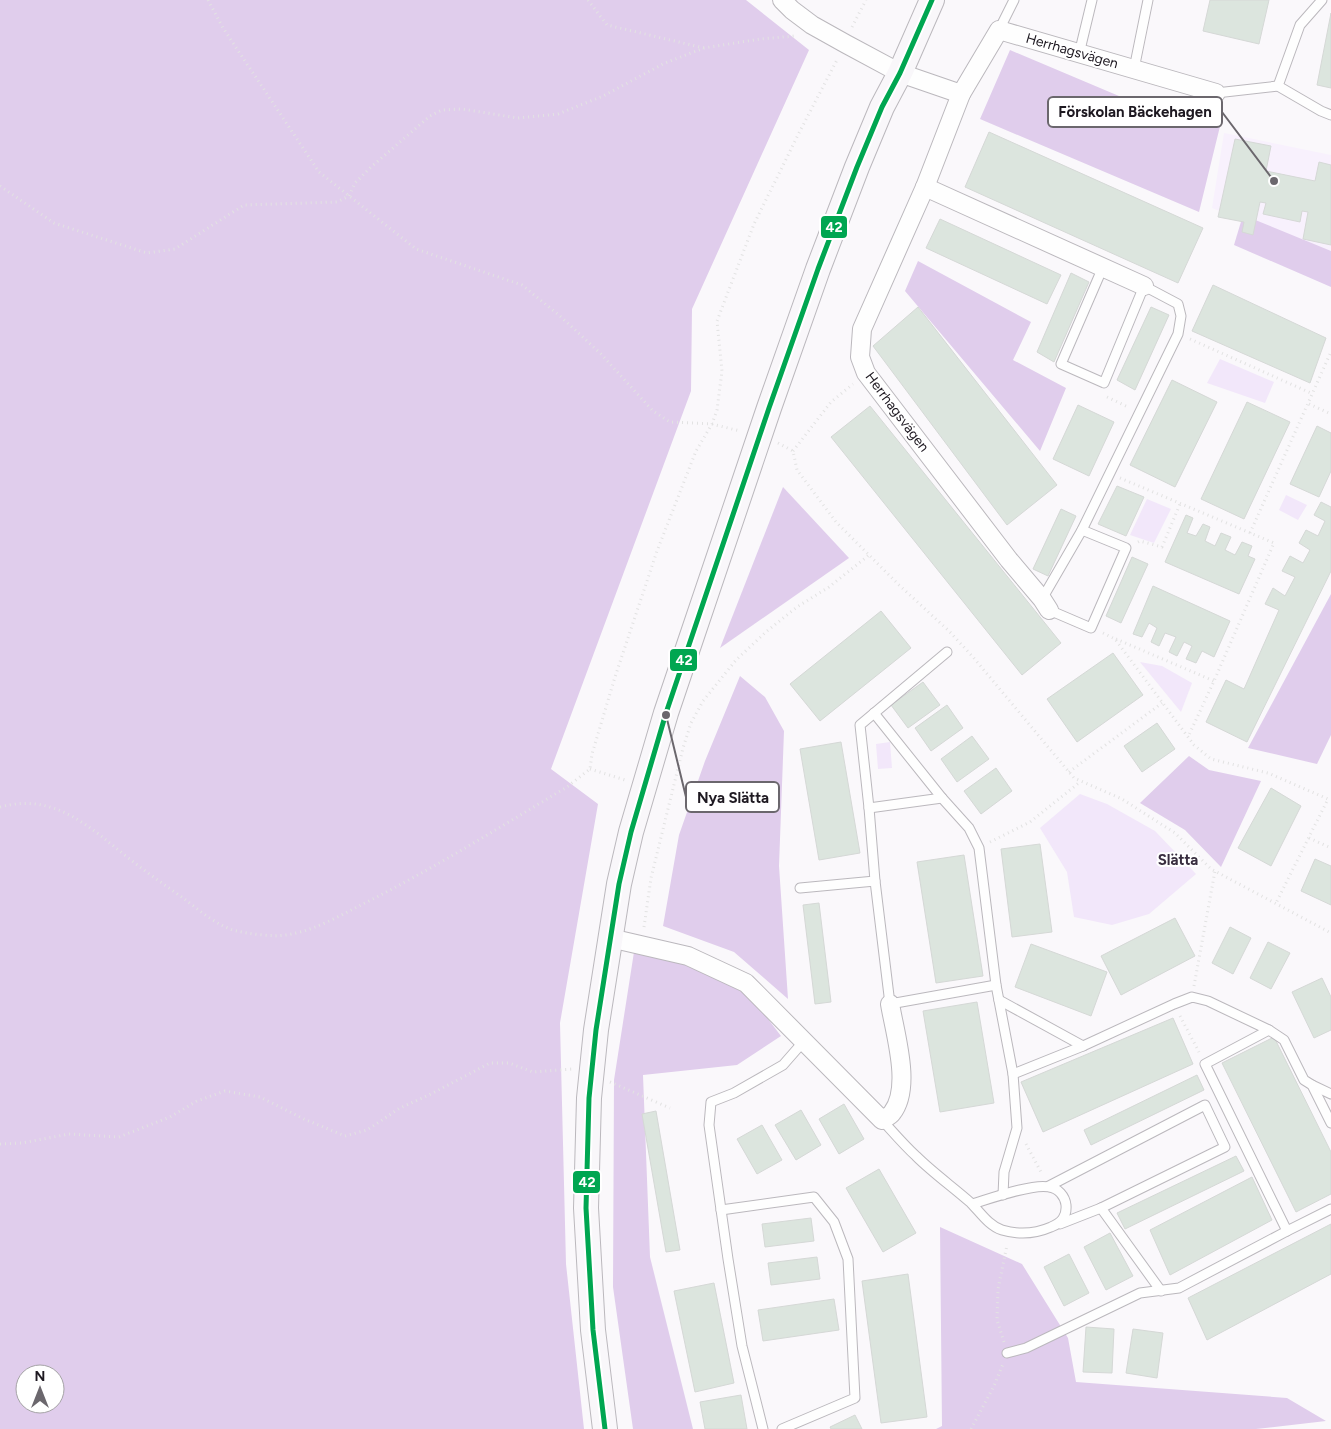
<svg xmlns="http://www.w3.org/2000/svg" width="1331" height="1429" viewBox="0 0 1331 1429" font-family="Figtree,sans-serif">
  <style>
    .built { fill: #f8f1fd }
    .green { fill: #f2e7fa }
    .forest { fill: #e0cdec; fill-rule: evenodd }
    .building { fill: #dce5de; stroke: #d5d8d6 }
    .lines { fill: none; stroke-linecap: round; stroke-linejoin: round }
    .lane-casing { stroke: #bbb8bd; stroke-width: 11 }
    .street-casing { stroke: #bbb8bd; stroke-width: 20 }
    .secondary-casing { stroke: #bbb8bd; stroke-width: 26 }
    .path { stroke: #e2e2e2; stroke-width: 3; stroke-dasharray: 1 4; stroke-linecap: butt }
    .lane { stroke: #fefefe; stroke-width: 9 }
    .street { stroke: #fefefe; stroke-width: 18 }
    .secondary { stroke: #f9f7fa; stroke-width: 24 }
    .bus-1-casing { stroke: #fff; stroke-width: 9 }
    .bus-1 { stroke: #00a651; stroke-width: 5 }
    .labels { text-anchor: middle; dominant-baseline: central; stroke-width: 4; stroke-linejoin: round; paint-order: stroke }
    .street-label { font-size: 14px; fill: #1e1921; stroke: #fff }
    .neighbourhood-label { font-size: 15px; font-weight: bold; fill: #382d3f; stroke: #fff }
    .leader { fill: none; stroke: #6b676d; stroke-width: 2 }
    .callout-dot { fill: #6b676d; stroke: #fff; stroke-width: 2 }
    .callout { fill: #fff; stroke: #6b676d; stroke-width: 2 }
    .callout-label { font-size: 15px; text-anchor: middle; font-weight: bold; fill: #1e1921 }
    .line-badge { stroke: #fff; stroke-width: 2 }
    .badge-label { font-size: 14px; text-anchor: middle; font-weight: bold; fill: #fff }
  </style>
  <rect width="100%" height="100%" fill="#faf8fb"/>
  <path class="built" d="M1224 133 1331 155V254L1212 208Z"/>
  <g class="green">
    <path d="M1220 359 1274 382 1265 403 1207 383Z"/>
    <path d="M1286 495 1307 505 1298 520 1279 510Z"/>
    <path d="M1147 499 1171 509 1154 543 1130 535Z"/>
    <path d="M1140 662 1162 666 1192 683 1181 712Z"/>
    <path d="M890 742 892 768 878 769 876 744Z"/>
    <path d="M1080 794 1107 804 1155 831 1196 874 1149 914 1112 925 1074 917 1067 872 1040 828Z"/>
  </g>
  <g class="forest">
    <path d="M0 0H746L809 50 692 309 691 391 551 769 598 804 560 1023 566 1264 584 1429H0ZM25 1374H55V1404H25Z"/>
    <path d="M1010 50 1190 126 1223 114 1199 212 980 119Z"/>
    <path d="M1243 215 1331 251V287L1234 245Z"/>
    <path d="M918 261 1031 322 1013 360 1066 388 1040 451 905 291Z"/>
    <path d="M783 487 849 558 720 648Z"/>
    <path d="M1331 594V735L1317 764 1248 748Z"/>
    <path d="M740 676 765 697 784 731 779 866 788 999 734 952 663 926 679 835 705 761Z"/>
    <path d="M1189 756 1209 770 1261 781 1221 867 1185 830 1140 803Z"/>
    <path d="M634 952 712 970 752 998 781 1036 737 1065 643 1075 650 1257 693 1429H633L613 1287 614 1080Z"/>
    <path d="M940 1227 1022 1264 1068 1338 1076 1382 1287 1398 1326 1421 1256 1429H936L942 1426Z"/>
  </g>
  <g class="building">
    <path d="M1210 0H1269L1259 44 1203 31Z"/>
    <path d="M1331 13V88L1317 85Z"/>
    <path d="M989 132 1203 228 1178 283 965 187Z"/>
    <path d="M1235 139 1271 146 1266 171 1315 181 1319 162 1331 165V245L1303 239 1308 212 1302 211 1300 222 1263 214 1266 203 1260 202 1253 235 1242 232 1244 222 1218 217Z"/>
    <path d="M940 219 1061 275 1047 304 926 248Z"/>
    <path d="M1071 273 1089 282 1054 362 1037 352Z"/>
    <path d="M1213 285 1326 338 1310 383 1192 331Z"/>
    <path d="M918 307 1057 485 1007 525 873 346Z"/>
    <path d="M1151 307 1169 315 1135 390 1117 380Z"/>
    <path d="M1172 380 1217 402 1175 487 1130 465Z"/>
    <path d="M1247 402 1290 422 1244 519 1201 499Z"/>
    <path d="M1078 405 1114 422 1089 476 1053 459Z"/>
    <path d="M870 406 1061 643 1022 675 831 437Z"/>
    <path d="M1317 426 1331 433V471L1319 497 1290 484Z"/>
    <path d="M1117 486 1144 497 1126 536 1098 524Z"/>
    <path d="M1321 502 1331 507V571L1247 742 1206 722 1226 680 1244 689 1279 610 1265 604 1273 588 1285 596 1295 577 1282 571 1290 556 1303 563 1310 550 1299 543 1306 530 1318 536 1325 521 1314 515Z"/>
    <path d="M1061 509 1076 516 1048 576 1033 569Z"/>
    <path d="M1186 515 1193 518 1187 533 1196 536 1203 524 1210 527 1205 541 1215 546 1221 533 1231 537 1225 550 1235 555 1242 542 1252 546 1248 556 1255 559 1239 594 1165 562Z"/>
    <path d="M1132 557 1148 564 1121 623 1106 616Z"/>
    <path d="M1153 586 1230 621 1214 657 1202 651 1196 663 1186 659 1192 646 1184 642 1177 656 1169 652 1176 637 1165 633 1159 646 1151 642 1157 628 1149 623 1142 637 1133 634Z"/>
    <path d="M881 611 911 648 820 721 790 684Z"/>
    <path d="M1113 653 1143 695 1077 742 1047 699Z"/>
    <path d="M923 682 940 705 908 728 891 705Z"/>
    <path d="M947 705 963 728 931 751 915 728Z"/>
    <path d="M1157 723 1175 749 1142 772 1124 746Z"/>
    <path d="M972 736 989 759 957 782 941 759Z"/>
    <path d="M841 742 860 853 819 860 800 749Z"/>
    <path d="M996 768 1012 791 981 814 964 791Z"/>
    <path d="M1271 788 1301 806 1271 866 1238 848Z"/>
    <path d="M1040 844 1052 932 1012 937 1001 849Z"/>
    <path d="M964 855 983 976 936 983 917 862Z"/>
    <path d="M1315 859 1331 866V905L1301 891Z"/>
    <path d="M819 903 831 1002 815 1004 803 905Z"/>
    <path d="M1175 918 1195 956 1121 995 1101 956Z"/>
    <path d="M1230 927 1251 938 1233 974 1212 963Z"/>
    <path d="M1268 942 1290 953 1271 989 1250 978Z"/>
    <path d="M1031 944 1107 972 1091 1016 1015 987Z"/>
    <path d="M1322 978 1331 997V1030L1314 1038 1292 992Z"/>
    <path d="M977 1002 994 1103 940 1112 923 1011Z"/>
    <path d="M1173 1018 1193 1064 1043 1132 1021 1082Z"/>
    <path d="M1274 1037 1331 1152V1194L1296 1212 1222 1063Z"/>
    <path d="M1197 1075 1204 1090 1091 1145 1084 1130Z"/>
    <path d="M844 1104 864 1139 839 1154 819 1119Z"/>
    <path d="M801 1110 821 1145 796 1160 775 1125Z"/>
    <path d="M656 1111 680 1250 666 1252 642 1114Z"/>
    <path d="M762 1125 782 1160 757 1174 737 1139Z"/>
    <path d="M1236 1156 1244 1171 1125 1229 1117 1213Z"/>
    <path d="M879 1169 916 1233 883 1252 846 1188Z"/>
    <path d="M1252 1177 1272 1220 1170 1275 1150 1230Z"/>
    <path d="M811 1218 814 1241 765 1247 762 1224Z"/>
    <path d="M1331 1224V1274L1207 1340 1188 1298Z"/>
    <path d="M1110 1233 1133 1276 1106 1290 1084 1247Z"/>
    <path d="M1069 1254 1089 1293 1064 1306 1044 1267Z"/>
    <path d="M817 1257 820 1279 771 1285 768 1263Z"/>
    <path d="M908 1274 927 1417 881 1423 862 1281Z"/>
    <path d="M714 1283 734 1383 695 1392 674 1291Z"/>
    <path d="M834 1299 839 1330 763 1341 758 1310Z"/>
    <path d="M1086 1327 1114 1329 1112 1373 1083 1372Z"/>
    <path d="M1133 1329 1163 1333 1157 1378 1126 1373Z"/>
    <path d="M741 1395 747 1429H705L700 1402Z"/>
    <path d="M855 1415 862 1429H831L830 1427Z"/>
  </g>
  <g class="lines">
    <g class="lane-casing">
      <g id="lane">
        <path d="M1322 0 1300 25 1278 86 1321 111 1331 115"/>
        <path d="M999 30 1014 0"/>
        <path d="M1079 54 1092 0"/>
        <path d="M1134 69 1148 0"/>
        <path d="M1216 93 1278 86"/>
        <path d="M1042 599 1082 530 1178 334 1181 316 1178 304 1144 286 1104 383 1061 364 1103 267"/>
        <path d="M1049 610 1091 628 1126 548 1082 530"/>
        <path d="M874 713 942 798 969 828 979 848 996 985 1013 1074 1017 1128 1004 1172 1003 1195"/>
        <path d="M869 808 942 798"/>
        <path d="M875 881 869 808 860 725 947 652"/>
        <path d="M800 888 875 881 890 1004 996 985"/>
        <path d="M999 1000 1083 1046"/>
        <path d="M1269 1030 1205 1064 1287 1231"/>
        <path d="M1013 1074 1083 1046 1174 1004 1192 997 1208 1001 1269 1030 1284 1040 1304 1080 1312 1085 1331 1123"/>
        <path d="M1312 1085 1331 1094"/>
        <path d="M882 1120C893 1132 904 1145 916 1156 933 1173 953 1187 971 1203 980 1212 989 1226 1002 1230 1019 1235 1035 1234 1051 1227 1061 1223 1067 1217 1066 1205 1065 1196 1058 1188 1049 1187 1033 1183 989 1199 972 1204"/>
        <path d="M1049 1186 1205 1105 1225 1147 1101 1208 1060 1224"/>
        <path d="M1101 1208 1161 1291"/>
        <path d="M721 1210 814 1197 834 1222 848 1259 855 1398 782 1429"/>
        <path d="M1007 1353 1026 1348 1140 1293 1179 1288 1287 1231 1331 1209"/>
        <path d="M763 1429 742 1346 728 1259 709 1125 711 1102 734 1093 783 1065 804 1041"/>
      </g>
    </g>
    <g class="street-casing">
      <g id="street">
        <path d="M782 0 792 10 812 25 846 44 900 73 961 94"/>
        <path d="M925 187 1144 286"/>
        <path d="M1049 610 1042 599 1009 560 866 373 860 357 862 329 925 187 961 94 999 30 1216 93"/>
        <path d="M610 938 688 956 746 983 882 1120C885 1118 890 1116 892 1113 912 1088 895 1034 890 1004"/>
      </g>
    </g>
    <g class="secondary-casing">
      <path id="secondary" d="M605 1429 593 1330 586 1208 589 1098 596 1030 619 884 631 832 666 713 769 408 818 269 857 167 882 107 900 73 932 0"/>
    </g>
    <g class="path">
      <path d="M208 0 223 28 319 172 416 249 522 285 560 316 600 353 653 411 670 422 712 424 740 431"/>
      <path d="M588 0 607 25 704 48"/>
      <path d="M852 27 866 0"/>
      <path d="M0 186 54 223 147 253 175 249 244 205 337 202 349 196 355 183 371 167 430 116 442 110 462 109 518 118 558 114 603 96 665 63 704 48 760 39 795 36"/>
      <path d="M1190 339 1313 394"/>
      <path d="M1107 397 1128 407"/>
      <path d="M1309 404 1331 414"/>
      <path d="M778 443 793 451 797 470 836 522 899 585 949 631 973 657 1074 778 1122 799 1175 833 1211 869 1331 933"/>
      <path d="M793 451 831 402 853 384"/>
      <path d="M1120 478 1274 543 1214 681 1188 737"/>
      <path d="M1250 533 1330 354"/>
      <path d="M1138 542 1140 541 1162 547 1180 504"/>
      <path d="M1103 633 1115 639 1194 745 1211 759 1268 773 1328 799 1276 903"/>
      <path d="M1116 639 1214 681"/>
      <path d="M590 769 625 780"/>
      <path d="M1069 772 1162 703"/>
      <path d="M0 807C56 792 90 828 131 860 147 873 165 885 183 898 198 909 218 927 237 931 249 934 274 937 286 935 314 931 339 916 363 904 433 869 500 827 567 787L590 769 592 754 615 677 657 551 696 451 712 424 717 410 722 371 717 321 754 224 801 129 838 58"/>
      <path d="M1309 838 1331 848"/>
      <path d="M990 842 1030 822 1080 782"/>
      <path d="M644 927 651 878 683 748 691 723 703 701 736 660 767 631 797 607 829 587 869 555"/>
      <path d="M1194 986 1215 871"/>
      <path d="M1180 1016 1199 1052"/>
      <path d="M610 1082 670 1108"/>
      <path d="M0 1144 22 1143 69 1134 119 1137 170 1117 197 1101 225 1091 260 1097 304 1119 345 1136 367 1130 400 1108 429 1095 490 1063H509L533 1072 572 1069"/>
      <path d="M1026 1144 1042 1174"/>
      <path d="M1004 1342 997 1320 998 1289 1007 1245"/>
      <path d="M971 1429 994 1386 1003 1364"/>
    </g>
    <use href="#lane" class="lane"/>
    <use href="#street" class="street"/>
    <use href="#secondary" class="secondary"/>
    <g class="bus-1-casing">
      <path id="bus-1" d="M605 1429 593 1330 586 1208 589 1098 596 1030 619 884 631 832 666 713 769 408 818 269 857 167 882 107 900 73 932 0"/>
    </g>
    <use href="#bus-1" class="bus-1"/>
  </g>
  <g class="labels">
    <g class="street-label">
      <text transform="translate(1072 51) rotate(16)">Herrhagsvägen</text>
      <text transform="translate(897 412) rotate(53)">Herrhagsvägen</text>
    </g>
    <g class="neighbourhood-label">
      <text x="1178" y="860">Slätta</text>
    </g>
  </g>
  <path class="leader" d="M1274 181L1222 112M666 715L686 797"/>
  <g class="callout-dot">
    <circle cx="1274" cy="181" r="5"/>
    <circle cx="666" cy="715" r="5"/>
  </g>
  <g class="callout">
    <rect x="1048" y="97" width="174" height="30" rx="5"/>
    <rect x="686" y="782" width="93" height="30" rx="5"/>
  </g>
  <g class="callout-label">
    <text x="1135" y="117">Förskolan Bäckehagen</text>
    <text x="733" y="803">Nya Slätta</text>
  </g>
  <g class="line-badge">
    <rect x="820" y="215" width="28" height="24" rx="5" fill="#00a651"/>
    <rect x="669" y="648" width="29" height="24" rx="5" fill="#00a651"/>
    <rect x="572" y="1170" width="29" height="24" rx="5" fill="#00a651"/>
  </g>
  <g class="badge-label">
    <text x="834" y="232">42</text>
    <text x="684" y="665">42</text>
    <text x="587" y="1187">42</text>
  </g>
  <g transform="translate(40 1389)"><circle r="24" fill="#ffffff" stroke="#a5a3a6"/>
  <path d="M0-4L9 19L0 12L-9 19Z" fill="#6b676d"/>
  <text y="-8" font-size="14" font-weight="bold" text-anchor="middle" fill="#1e1921">N</text>
  </g>
</svg>
